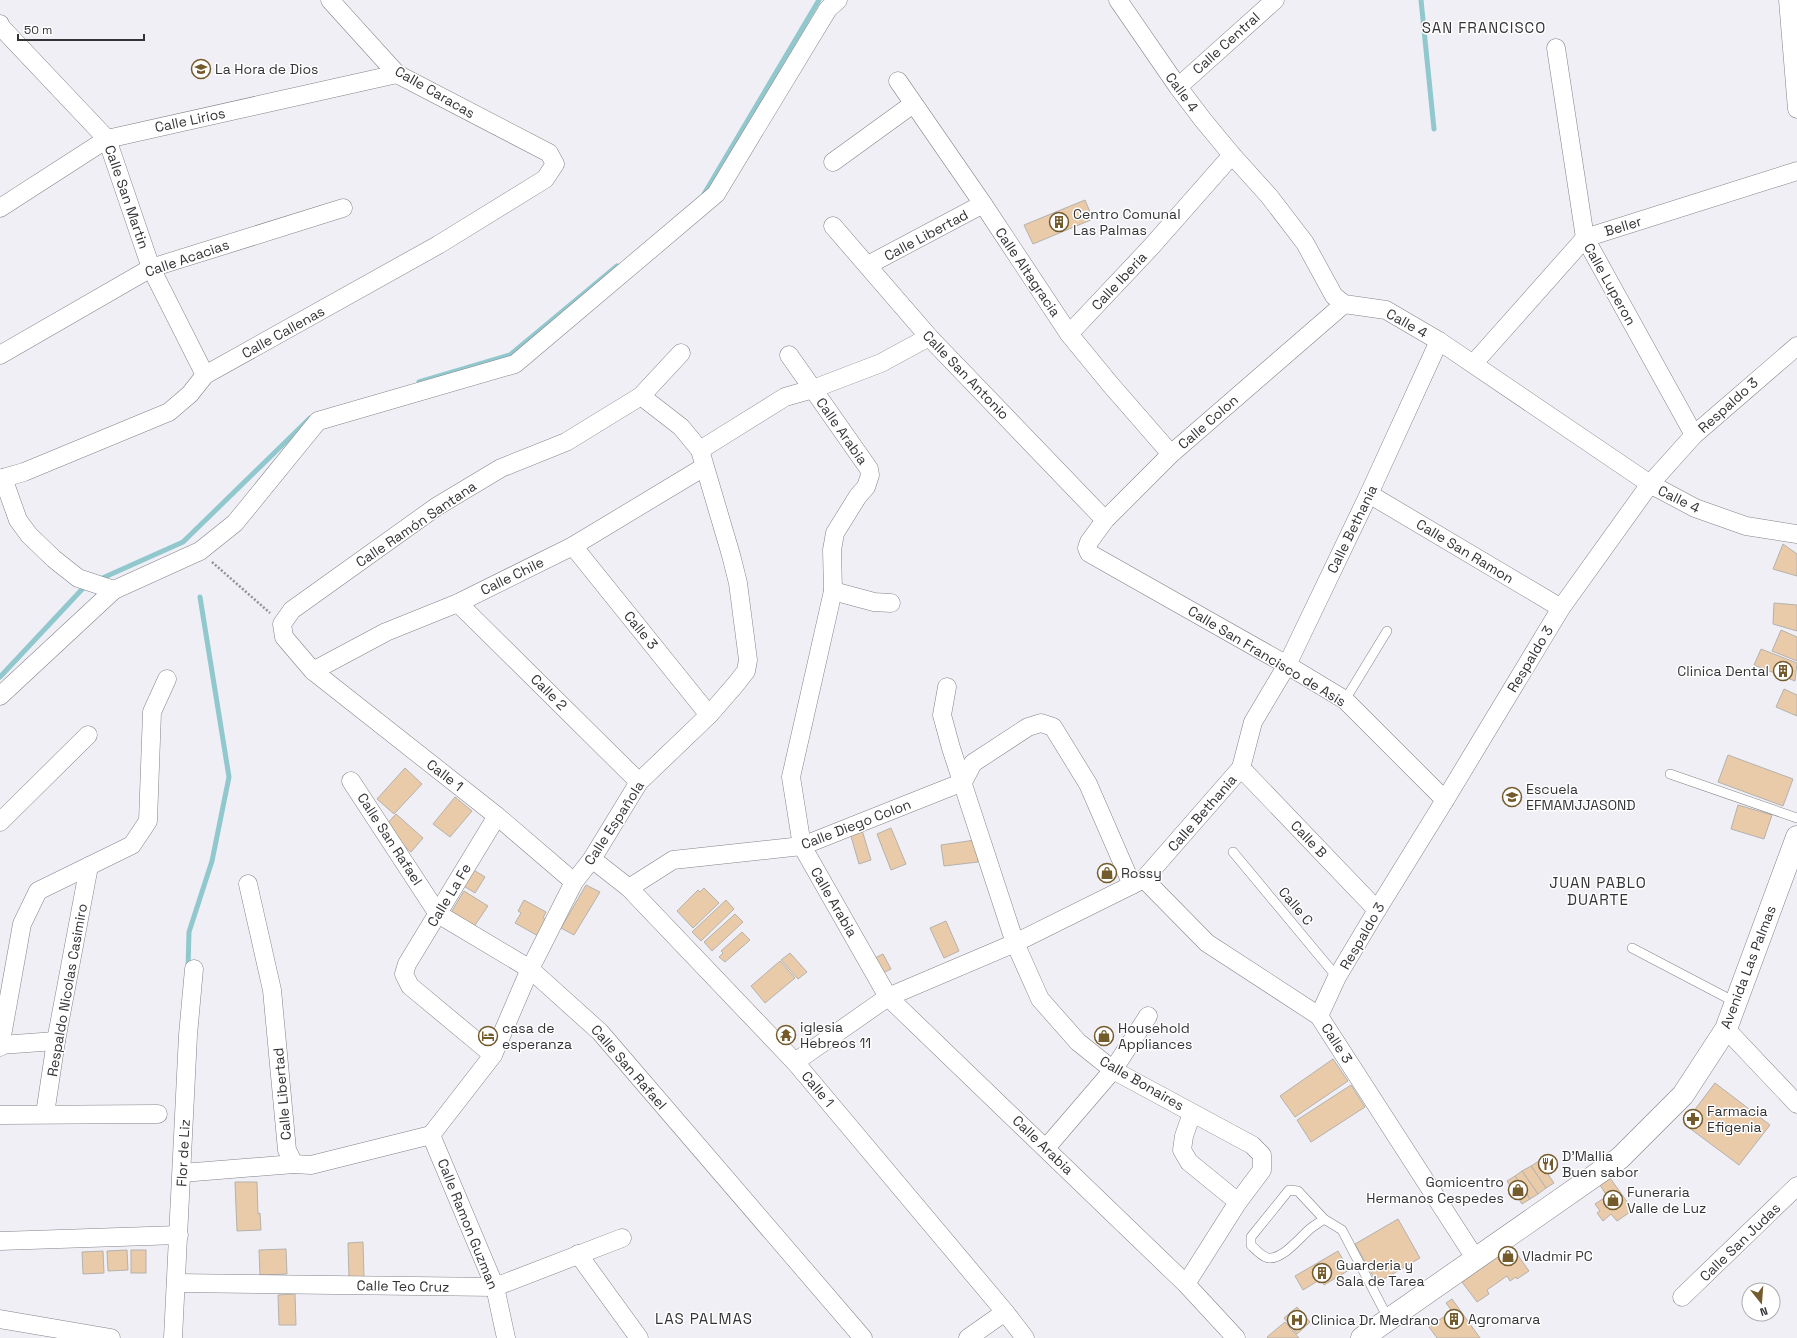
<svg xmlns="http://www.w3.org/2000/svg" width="1797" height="1338" viewBox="0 0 1797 1338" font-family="'Space Grotesk',sans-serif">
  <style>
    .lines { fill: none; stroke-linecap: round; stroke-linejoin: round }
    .stream { stroke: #91c8ce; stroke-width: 5 }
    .building { fill: #e9cba9; stroke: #b5b1ac }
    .service-casing { stroke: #838489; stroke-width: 10 }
    .minor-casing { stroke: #838489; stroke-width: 19 }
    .tertiary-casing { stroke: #838489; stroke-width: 23 }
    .path { stroke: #909194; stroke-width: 2.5; stroke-dasharray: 2 2; stroke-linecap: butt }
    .service { stroke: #fff; stroke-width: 9 }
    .minor { stroke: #fff; stroke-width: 18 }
    .tertiary { stroke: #fff; stroke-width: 22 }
    .labels { text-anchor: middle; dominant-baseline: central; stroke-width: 3; stroke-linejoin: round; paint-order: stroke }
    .street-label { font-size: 14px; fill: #333436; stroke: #fff }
    .poi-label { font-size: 14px; fill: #333436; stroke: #fff; text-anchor: start }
    .neighbourhood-label { font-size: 15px; letter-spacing: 1px; fill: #333436; stroke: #fff }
  </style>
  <rect width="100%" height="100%" fill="#efeff5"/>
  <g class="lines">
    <g class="stream">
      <path d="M1421 0 1434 129"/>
      <path d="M704 194 819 0"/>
      <path d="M419 382 510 355 617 266"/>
      <path d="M98 580 183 542 310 418"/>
      <path d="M0 677 87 584"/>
      <path d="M188 969 189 932 212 861 229 777 200 597"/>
    </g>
  </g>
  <g class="building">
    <path d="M1085 200 1093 219 1033 244 1024 225Z"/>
    <path d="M1783 544 1797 554V576L1773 569Z"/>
    <path d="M1774 603 1797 605V631L1773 624Z"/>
    <path d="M1781 630 1797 637V661L1772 651Z"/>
    <path d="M1761 649 1797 663 1795 681 1754 665Z"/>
    <path d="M1784 689 1797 695V716L1776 707Z"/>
    <path d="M1728 755 1793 779 1783 806 1718 782Z"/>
    <path d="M405 768 422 784 394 814 377 799Z"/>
    <path d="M455 797 472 811 450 837 433 824Z"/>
    <path d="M1738 805 1772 815 1764 839 1731 829Z"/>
    <path d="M396 814 423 838 411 852 383 828Z"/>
    <path d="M891 828 906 864 891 870 877 834Z"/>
    <path d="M862 830 871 860 859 864 850 833Z"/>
    <path d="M975 840 978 862 944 866 941 845Z"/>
    <path d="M472 869 485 877 475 893 462 885Z"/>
    <path d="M586 885 600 892 574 935 561 928Z"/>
    <path d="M704 888 719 903 693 928 677 911 698 890 700 892Z"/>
    <path d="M464 891 488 906 473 928 450 914Z"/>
    <path d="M524 900 546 912 543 918 549 921 540 937 515 923 521 913 518 911Z"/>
    <path d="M726 900 734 909 701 941 692 932Z"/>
    <path d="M735 914 743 922 712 951 704 942Z"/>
    <path d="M946 921 959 951 944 958 930 928Z"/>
    <path d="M742 932 750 940 725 962 719 957 723 953 721 951Z"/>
    <path d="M790 953 807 972 798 979 781 960Z"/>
    <path d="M883 954 891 969 881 974 873 959Z"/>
    <path d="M780 961 795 978 765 1003 751 986Z"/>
    <path d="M1333 1059 1348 1081 1295 1117 1280 1096Z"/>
    <path d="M1715 1083 1770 1125 1739 1165 1684 1124Z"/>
    <path d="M1351 1085 1365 1107 1311 1142 1297 1120Z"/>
    <path d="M1549 1154 1558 1167 1548 1174 1539 1161Z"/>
    <path d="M1539 1161 1554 1183 1546 1188 1531 1166Z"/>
    <path d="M1531 1166 1546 1188 1538 1194 1522 1171Z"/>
    <path d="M1522 1171 1538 1194 1530 1199 1515 1176Z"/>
    <path d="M1515 1176 1530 1199 1522 1204 1507 1181Z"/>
    <path d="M1610 1178 1633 1210 1617 1221 1611 1214 1603 1221 1597 1213 1600 1211 1595 1204 1607 1196 1600 1185Z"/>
    <path d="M235 1182H257L258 1214 260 1213 261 1230 237 1231Z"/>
    <path d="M1398 1219 1420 1258 1377 1283 1355 1244Z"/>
    <path d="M363 1242 364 1277 349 1278 348 1243Z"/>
    <path d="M1512 1247 1529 1271 1517 1279 1516 1277 1510 1281 1507 1276 1487 1290 1489 1294 1477 1302 1462 1282Z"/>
    <path d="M286 1249 287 1274 260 1275 259 1250Z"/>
    <path d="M127 1250 128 1270 108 1271 107 1251Z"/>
    <rect x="131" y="1250" width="15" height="23"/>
    <path d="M103 1251 104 1273 83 1274 82 1252Z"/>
    <path d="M1338 1251 1349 1270 1324 1285 1321 1279 1303 1290 1295 1276Z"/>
    <path d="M295 1294 296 1325H279L278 1295Z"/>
    <path d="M1452 1299 1480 1338H1437L1429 1327 1452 1311 1446 1303Z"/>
    <path d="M1297 1307 1310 1322 1297 1334 1284 1318Z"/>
    <path d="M1285 1322 1299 1338H1268L1267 1337Z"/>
  </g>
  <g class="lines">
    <g class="service-casing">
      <g id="service">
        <path d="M1345 700 1387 631"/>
        <path d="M1670 774 1797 818"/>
        <path d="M1233 852 1337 977"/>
        <path d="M1632 948 1735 1002"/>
        <path d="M1324 1219C1320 1222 1315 1225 1311 1228 1301 1236 1283 1260 1268 1258 1261 1256 1256 1250 1251 1245V1237L1289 1190 1298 1191 1324 1219 1342 1230 1389 1320"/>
      </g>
    </g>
    <g class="minor-casing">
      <g id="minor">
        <path d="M1118 0 1178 87 1203 120 1232 155 1269 196 1305 243 1334 296 1344 304 1386 310 1439 341 1650 484 1695 508 1746 526 1797 534"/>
        <path d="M1788 0 1797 109"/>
        <path d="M0 24 1 27 107 139 151 268 205 375"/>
        <path d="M1556 48 1585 238 1694 435"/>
        <path d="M898 81 983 204 1069 334 1110 384 1171 454"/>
        <path d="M1178 87 1275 0"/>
        <path d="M833 162 913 104"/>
        <path d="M0 208 107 139 397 74"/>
        <path d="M833 226 929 337 1105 520"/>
        <path d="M868 265 983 204"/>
        <path d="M1344 304 1171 454 1105 520 1089 542 1087 548 1089 553 1287 665 1345 700 1445 800"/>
        <path d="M1069 334 1151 247 1232 155"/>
        <path d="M0 355 151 268 343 208"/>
        <path d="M789 355 869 469 870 475 866 487 858 496 835 533 832 550 833 591 791 777 802 846 888 997 1186 1284 1236 1338"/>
        <path d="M1474 363 1585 238 1797 171"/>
        <path d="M700 450 785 397 813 389 881 363 929 337"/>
        <path d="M3 478 18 520 29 535 54 559 78 578 114 590"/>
        <path d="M0 479 24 472 169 412 190 394 205 375 438 245 545 179 555 164 549 153 397 74 330 0"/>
        <path d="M1369 494 1561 608"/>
        <path d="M573 546 709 715"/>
        <path d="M833 591 874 602 891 603"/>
        <path d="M458 603 639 782"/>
        <path d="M313 671 386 632 458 603 573 546 704 467"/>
        <path d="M947 687 942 715 951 748 1015 943 1040 999 1078 1042 1113 1070 1252 1145 1262 1155V1170L1238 1202 1186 1284"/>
        <path d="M0 696 114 590 200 551 235 523 318 421 515 364 716 194 828 9 838 0"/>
        <path d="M1241 768 1377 910"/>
        <path d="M351 781 438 914 530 969 600 1032 863 1338"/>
        <path d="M0 822 88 735"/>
        <path d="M592 859 629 888 795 1062 1005 1312 1025 1338"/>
        <path d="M1144 879 1207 943 1319 1016 1475 1258"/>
        <path d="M574 882 497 816 313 671 284 637 282 624 292 610 436 507 501 468 566 442 641 396 681 353"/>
        <path d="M248 884 272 990 287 1150 294 1164"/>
        <path d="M629 888 673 860 802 846 963 782 973 763 1028 727 1041 723 1053 727 1088 784 1132 885"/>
        <path d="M1319 1016 1337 977 1377 910 1445 800 1561 608 1650 484 1694 435 1797 346"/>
        <path d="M1726 1029 1797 1104"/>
        <path d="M0 1045 56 1041"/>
        <path d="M0 1047 22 924 38 891 132 845 148 821 152 712 167 679"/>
        <path d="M493 1055 410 986 404 974 407 964 497 816"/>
        <path d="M795 1062 888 997 1015 943 1144 879 1241 768 1253 722 1287 665 1369 494 1439 341"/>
        <path d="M1192 1113 1184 1136 1182 1150 1189 1162 1238 1202"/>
        <path d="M45 1114 56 1041 89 866"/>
        <path d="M0 1115 158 1114"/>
        <path d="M431 1135 493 1055 530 969 574 882 592 859 639 782 709 715 736 684 746 671 748 660 738 583 731 555 700 450 681 427 641 396"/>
        <path d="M431 1135 495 1287 506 1338"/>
        <path d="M1046 1148 1113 1070 1148 1016"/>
        <path d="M182 1173 294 1164 311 1165 431 1135"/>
        <path d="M0 1241 179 1235"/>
        <path d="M578 1254 639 1338"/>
        <path d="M176 1283 495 1287 622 1238"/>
        <path d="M1682 1297 1797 1186"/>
        <path d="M0 1319 111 1338"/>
        <path d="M173 1338 188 1035 194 969"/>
        <path d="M968 1338 1005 1312"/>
      </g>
    </g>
    <g class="tertiary-casing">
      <path id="tertiary" d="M1362 1338 1620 1158 1683 1095 1726 1029 1797 837"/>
    </g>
    <path class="path" d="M212 562 270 613"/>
    <use href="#service" class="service"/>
    <use href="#minor" class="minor"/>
    <use href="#tertiary" class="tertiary"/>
  </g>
  <defs>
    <g id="university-ring" transform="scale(1)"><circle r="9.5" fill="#fff" stroke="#745b2c" stroke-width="1.5"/><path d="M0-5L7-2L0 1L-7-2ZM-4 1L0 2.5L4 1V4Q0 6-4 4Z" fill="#745b2c"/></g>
    <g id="building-ring" transform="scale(1)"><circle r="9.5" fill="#fff" stroke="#745b2c" stroke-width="1.5"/><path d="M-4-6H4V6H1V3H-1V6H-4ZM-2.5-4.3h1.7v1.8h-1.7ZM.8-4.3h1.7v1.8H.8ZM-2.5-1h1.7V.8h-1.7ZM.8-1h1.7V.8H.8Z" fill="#745b2c"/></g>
    <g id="school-ring" transform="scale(1)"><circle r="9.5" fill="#fff" stroke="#745b2c" stroke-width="1.5"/><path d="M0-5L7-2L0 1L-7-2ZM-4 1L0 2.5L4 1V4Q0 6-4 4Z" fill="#745b2c"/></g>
    <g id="shop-ring" transform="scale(1)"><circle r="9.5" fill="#fff" stroke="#745b2c" stroke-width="1.5"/><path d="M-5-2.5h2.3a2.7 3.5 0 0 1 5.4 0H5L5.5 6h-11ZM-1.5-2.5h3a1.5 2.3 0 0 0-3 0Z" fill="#745b2c"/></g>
    <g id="temple-ring" transform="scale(1)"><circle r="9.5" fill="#fff" stroke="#745b2c" stroke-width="1.5"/><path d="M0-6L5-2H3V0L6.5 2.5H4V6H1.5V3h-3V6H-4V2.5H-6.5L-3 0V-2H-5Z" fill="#745b2c"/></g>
    <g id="hotel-ring" transform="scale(1)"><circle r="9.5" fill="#fff" stroke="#745b2c" stroke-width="1.5"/><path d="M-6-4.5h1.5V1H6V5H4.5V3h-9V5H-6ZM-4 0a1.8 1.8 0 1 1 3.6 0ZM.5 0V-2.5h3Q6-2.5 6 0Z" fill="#745b2c"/></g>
    <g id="pharmacy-ring" transform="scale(1)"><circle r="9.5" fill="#fff" stroke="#745b2c" stroke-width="1.5"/><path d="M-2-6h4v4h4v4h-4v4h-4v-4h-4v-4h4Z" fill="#745b2c"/></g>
    <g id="restaurant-ring" transform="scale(1)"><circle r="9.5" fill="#fff" stroke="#745b2c" stroke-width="1.5"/><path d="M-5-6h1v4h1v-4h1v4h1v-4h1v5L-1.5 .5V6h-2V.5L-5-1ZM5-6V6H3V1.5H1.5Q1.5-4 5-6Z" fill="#745b2c"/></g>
    <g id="hospital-ring" transform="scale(1)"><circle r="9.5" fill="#fff" stroke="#745b2c" stroke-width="1.5"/><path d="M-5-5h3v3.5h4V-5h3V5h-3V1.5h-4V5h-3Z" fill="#745b2c"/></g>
  </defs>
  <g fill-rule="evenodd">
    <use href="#university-ring" x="201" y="69"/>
    <use href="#building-ring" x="1059" y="222"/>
    <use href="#building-ring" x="1783" y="671"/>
    <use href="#school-ring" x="1512" y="797"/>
    <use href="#shop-ring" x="1107" y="873"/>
    <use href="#temple-ring" x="786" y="1035"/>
    <use href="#hotel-ring" x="488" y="1036"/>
    <use href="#shop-ring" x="1104" y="1036"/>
    <use href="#pharmacy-ring" x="1693" y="1119"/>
    <use href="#restaurant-ring" x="1548" y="1164"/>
    <use href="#shop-ring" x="1518" y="1190"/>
    <use href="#shop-ring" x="1613" y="1200"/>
    <use href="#shop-ring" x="1508" y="1256"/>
    <use href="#building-ring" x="1322" y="1273"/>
    <use href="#building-ring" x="1454" y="1319"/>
    <use href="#hospital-ring" x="1297" y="1320"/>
  </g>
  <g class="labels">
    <g class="street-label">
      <text transform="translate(1226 43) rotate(-42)">Calle Central</text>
      <text transform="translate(435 92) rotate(30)">Calle Caracas</text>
      <text transform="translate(1182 92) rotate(54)">Calle 4</text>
      <text transform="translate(190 120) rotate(-12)">Calle Lirios</text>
      <text transform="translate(127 197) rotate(71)">Calle San Martin</text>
      <text transform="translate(1623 226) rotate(-17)">Beller</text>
      <text transform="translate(926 235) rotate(-28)">Calle Libertad</text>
      <text transform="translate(187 258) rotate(-19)">Calle Acacias</text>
      <text transform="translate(1028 272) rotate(56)">Calle Altagracia</text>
      <text transform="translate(1119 281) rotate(-47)">Calle Iberia</text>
      <text transform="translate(1610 284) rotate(61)">Calle Luperon</text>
      <text transform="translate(1407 323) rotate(29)">Calle 4</text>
      <text transform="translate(283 332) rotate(-29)">Calle Callenas</text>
      <text transform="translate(966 375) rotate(46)">Calle San Antonio</text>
      <text transform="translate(1728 405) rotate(-42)">Respaldo 3</text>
      <text transform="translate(1208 422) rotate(-41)">Calle Colon</text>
      <text transform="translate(842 431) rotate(55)">Calle Arabia</text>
      <text transform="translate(1679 499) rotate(26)">Calle 4</text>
      <text transform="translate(416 524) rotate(-34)">Calle Ramón Santana</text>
      <text transform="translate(1352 529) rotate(-64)">Calle Bethania</text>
      <text transform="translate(1465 551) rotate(31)">Calle San Ramon</text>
      <text transform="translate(512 576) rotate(-26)">Calle Chile</text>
      <text transform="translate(641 630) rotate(51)">Calle 3</text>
      <text transform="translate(1267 656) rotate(31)">Calle San Francisco de Asis</text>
      <text transform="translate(1530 659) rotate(-59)">Respaldo 3</text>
      <text transform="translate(549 692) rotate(45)">Calle 2</text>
      <text transform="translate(445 775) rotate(38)">Calle 1</text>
      <text transform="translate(1202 813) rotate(-49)">Calle Bethania</text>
      <text transform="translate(614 823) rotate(-57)">Calle Española</text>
      <text transform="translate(856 824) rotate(-21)">Calle Diego Colon</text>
      <text transform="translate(390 839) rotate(57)">Calle San Rafael</text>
      <text transform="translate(1309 839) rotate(46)">Calle B</text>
      <text transform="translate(449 895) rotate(-59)">Calle La Fe</text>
      <text transform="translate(834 902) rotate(60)">Calle Arabia</text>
      <text transform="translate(1296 906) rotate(50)">Calle C</text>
      <text transform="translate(1362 936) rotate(-60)">Respaldo 3</text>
      <text transform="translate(1748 967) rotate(-69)">Avenida Las Palmas</text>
      <text transform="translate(67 990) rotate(-80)">Respaldo Nicolas Casimiro</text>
      <text transform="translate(1337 1043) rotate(57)">Calle 3</text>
      <text transform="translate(629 1067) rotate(49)">Calle San Rafael</text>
      <text transform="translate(1142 1083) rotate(30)">Calle Bonaires</text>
      <text transform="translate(818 1089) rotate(50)">Calle 1</text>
      <text transform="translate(282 1094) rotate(-95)">Calle Libertad</text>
      <text transform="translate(1043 1145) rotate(44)">Calle Arabia</text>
      <text transform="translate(183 1153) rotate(-87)">Flor de Liz</text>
      <text transform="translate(468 1224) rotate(68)">Calle Ramon Guzman</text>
      <text transform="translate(1740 1242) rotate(-44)">Calle San Judas</text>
      <text transform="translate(403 1286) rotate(1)">Calle Teo Cruz</text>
    </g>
    <g class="poi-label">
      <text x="215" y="69">La Hora de Dios</text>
      <text x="1073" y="214">Centro Comunal<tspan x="1073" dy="16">Las Palmas</tspan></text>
      <text x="1769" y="671" text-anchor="end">Clinica Dental</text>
      <text x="1526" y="789">Escuela<tspan x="1526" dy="16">EFMAMJJASOND</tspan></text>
      <text x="1121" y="873">Rossy</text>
      <text x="800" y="1027">iglesia<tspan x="800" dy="16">Hebreos 11</tspan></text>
      <text x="502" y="1028">casa de<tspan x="502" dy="16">esperanza</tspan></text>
      <text x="1118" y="1028">Household<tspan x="1118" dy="16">Appliances</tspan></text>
      <text x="1707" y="1111">Farmacia<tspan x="1707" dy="16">Efigenia</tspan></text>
      <text x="1562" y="1156">D'Mallia<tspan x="1562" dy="16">Buen sabor</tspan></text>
      <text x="1504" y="1182" text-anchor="end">Gomicentro<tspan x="1504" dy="16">Hermanos Cespedes</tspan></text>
      <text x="1627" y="1192">Funeraria<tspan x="1627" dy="16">Valle de Luz</tspan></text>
      <text x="1522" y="1256">Vladmir PC</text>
      <text x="1336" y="1265">Guarderia y<tspan x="1336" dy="16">Sala de Tarea</tspan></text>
      <text x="1468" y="1319">Agromarva</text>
      <text x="1311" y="1320">Clinica Dr. Medrano</text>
    </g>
    <g class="neighbourhood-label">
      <text x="1484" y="27">SAN FRANCISCO</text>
      <text x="1598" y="882">JUAN PABLO<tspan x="1598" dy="17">DUARTE</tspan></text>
      <text x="704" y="1318">LAS PALMAS</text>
    </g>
  </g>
  <g transform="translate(1761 1302) rotate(163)"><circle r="19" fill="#ffffff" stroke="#adaeaf"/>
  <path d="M0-3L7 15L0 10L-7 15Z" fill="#745b2c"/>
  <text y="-6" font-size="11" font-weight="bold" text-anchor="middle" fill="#333436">N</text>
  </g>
  <path d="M18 34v6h126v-6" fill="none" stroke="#333436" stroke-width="2"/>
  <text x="24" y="34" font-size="12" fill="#333436" stroke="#ffffff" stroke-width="3" paint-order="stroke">50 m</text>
</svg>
